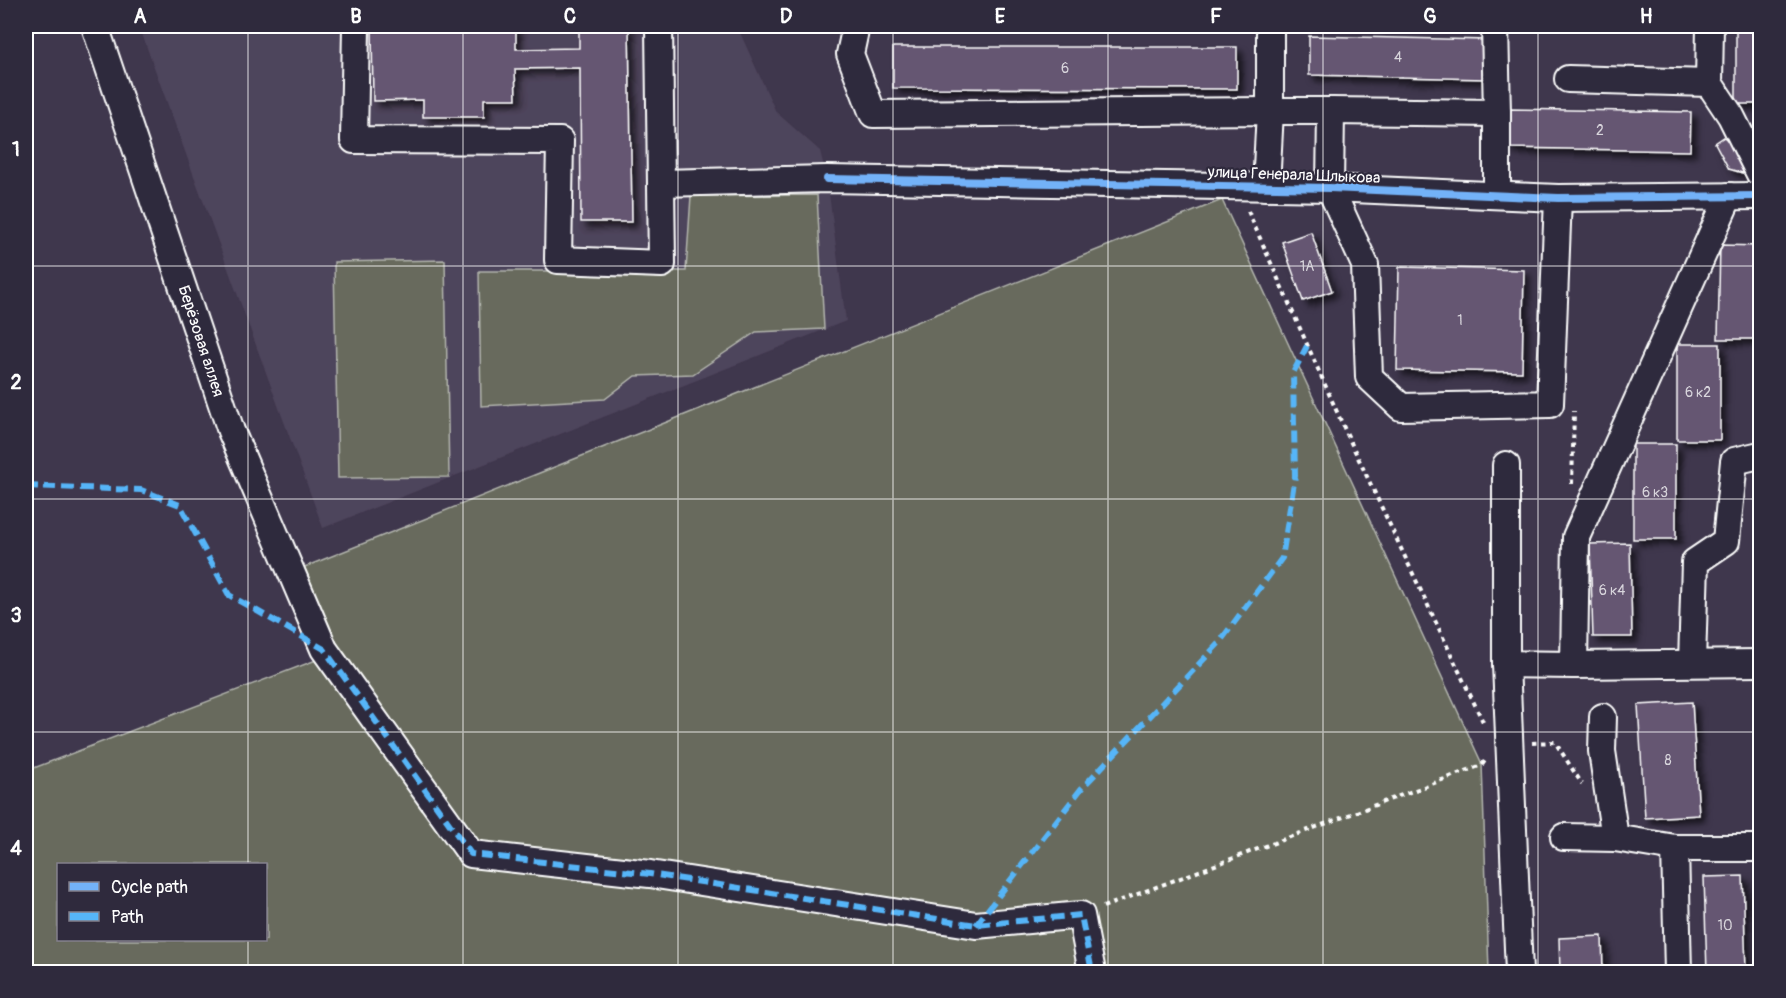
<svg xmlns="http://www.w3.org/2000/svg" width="1786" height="998" viewBox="0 0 1786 998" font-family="Pangolin,sans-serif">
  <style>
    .built { fill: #4e445b }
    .green { fill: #676b5d; stroke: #b3b5ae; stroke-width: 1.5; fill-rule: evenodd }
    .building { fill: #655672; stroke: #fff; stroke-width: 1.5; filter: url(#shadow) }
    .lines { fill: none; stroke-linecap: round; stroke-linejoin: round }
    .minor-casing { stroke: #fff; stroke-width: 30 }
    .path { stroke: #fff; stroke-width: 4; stroke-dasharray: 4.5 4.5; stroke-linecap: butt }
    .minor { stroke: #2f2a3d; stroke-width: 26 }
    .quiet { stroke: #56b5f8; stroke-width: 6; stroke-dasharray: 12 6; stroke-linecap: butt }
    .cycleway-casing { stroke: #2f2a3d; stroke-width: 11 }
    .cycleway { stroke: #73b2f8; stroke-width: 8 }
    .grid { fill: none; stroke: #fff; stroke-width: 1.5; stroke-opacity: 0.55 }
    .labels { text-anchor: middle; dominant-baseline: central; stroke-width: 4.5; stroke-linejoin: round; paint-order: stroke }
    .number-label { font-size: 14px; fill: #d8d5dc }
    .street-label { font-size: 16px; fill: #fff; stroke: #2f2a3d }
    .neatline { fill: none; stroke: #fff; stroke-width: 2 }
    .grid-label { font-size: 20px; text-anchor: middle; font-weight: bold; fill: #fff }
  </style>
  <defs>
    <filter id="shadow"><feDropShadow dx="5.5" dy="5.5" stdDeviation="3" flood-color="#0009"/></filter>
  </defs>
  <rect width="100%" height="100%" fill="#3f374d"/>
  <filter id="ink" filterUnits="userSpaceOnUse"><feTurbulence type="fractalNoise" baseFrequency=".0167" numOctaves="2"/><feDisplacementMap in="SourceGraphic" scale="12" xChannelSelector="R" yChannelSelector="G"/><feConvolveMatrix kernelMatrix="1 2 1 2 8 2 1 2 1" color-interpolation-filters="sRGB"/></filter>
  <g filter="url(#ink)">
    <path class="built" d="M139 26H737L776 112 820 151 827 179 846 321 323 528Z"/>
    <g class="green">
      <path d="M817 195 824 329 756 332 693 374 635 376 605 399 481 406 479 271H686L691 196Z"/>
      <path d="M1222 200 1482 764 1489 972H26V771L337 652 302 568ZM58 864H266V940H58Z"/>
      <path d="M445 260 449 477 338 478 334 262Z"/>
    </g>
    <g class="building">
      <path d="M372 26H516V49L579 48V26H629L632 222H581L580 68 515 69 516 99H484V117H423V100L373 101Z"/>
      <rect x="1736" y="26" width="24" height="78"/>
      <path d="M1309 36 1487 40 1486 79 1309 75Z"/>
      <path d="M893 47H1237V89L893 88Z"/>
      <path d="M1509 109 1691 112 1690 151 1508 148Z"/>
      <path d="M1724 137 1750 162 1746 174 1729 169 1715 143Z"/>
      <path d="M1311 232 1332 291 1303 301 1282 242Z"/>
      <path d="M1720 245 1760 246V339H1718Z"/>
      <path d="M1399 267 1524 270 1522 372 1397 370Z"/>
      <rect x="1677" y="344" width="43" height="96"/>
      <rect x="1633" y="444" width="43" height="95"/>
      <path d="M1630 543 1632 637H1593L1590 544Z"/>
      <path d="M1692 702 1699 815 1645 818 1638 705Z"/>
      <path d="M1743 876 1746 972H1707L1704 877Z"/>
      <path d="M1602 936 1603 972H1560L1559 938Z"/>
    </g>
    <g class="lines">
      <g class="minor-casing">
        <g id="minor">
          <path d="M95 26 231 431 324 649 471 854 650 874 976 925 1081 915 1092 972"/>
          <path d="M356 26 354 140 560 141 558 260 662 264 659 26"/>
          <path d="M856 26 850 54 873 114 1270 111 1266 187"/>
          <path d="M1270 26V111H1331L1330 188 1365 265 1369 377 1401 407 1550 404 1558 198"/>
          <path d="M1710 26 1709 83 1731 116 1760 174"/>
          <path d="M1568 79 1709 83"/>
          <path d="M1331 111 1497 113 1495 26"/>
          <path d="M1497 113V195"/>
          <path d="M661 183 827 179 1330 188 1558 198 1760 196"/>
          <path d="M1729 196 1576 537 1574 665 1760 663"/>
          <path d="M1506 465V664L1574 665"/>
          <path d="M1692 663 1695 562 1726 541 1734 461 1760 455"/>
          <path d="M1506 664 1519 972"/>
          <path d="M1603 717 1602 751 1615 838 1675 848"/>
          <path d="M1564 837 1615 838"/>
          <path d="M1678 972 1675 848H1760"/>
        </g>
      </g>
      <g class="path">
        <path d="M1248 211 1345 430 1484 724"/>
        <path d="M1572 484 1574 411"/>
        <path d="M1532 743 1555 742 1582 784"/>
        <path d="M1103 907 1482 765 1486 759"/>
      </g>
      <use href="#minor" class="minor"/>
      <g class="quiet">
        <path d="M26 486 141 490 180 505 229 595 324 649 471 854 650 874 976 925 1081 915 1092 972"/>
        <path d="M976 925 1081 789 1219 643 1282 558 1295 476 1293 373 1307 346"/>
      </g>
      <g class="cycleway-casing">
        <path id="cycleway" d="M827 179 1330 188 1558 198 1760 196"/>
      </g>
      <use href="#cycleway" class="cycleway"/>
    </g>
  </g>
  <path class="grid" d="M248 26V864M463 26V972M678 26V972M893 26V972M1108 26V972M1323 26V972M1538 26V972M26 266H1760M26 499H1760M26 732H1760M248 940V972"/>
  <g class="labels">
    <g class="number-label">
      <text x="1398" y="57">4</text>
      <text x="1065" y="68">6</text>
      <text x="1600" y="130">2</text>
      <text x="1307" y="266">1А</text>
      <text x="1460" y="320">1</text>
      <text x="1698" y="392">6 к2</text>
      <text x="1655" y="492">6 к3</text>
      <text x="1612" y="590">6 к4</text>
      <text x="1668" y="760">8</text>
      <text x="1725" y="925">10</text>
    </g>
    <g class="street-label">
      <text transform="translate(1294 175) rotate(2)">улица Генерала Шлыкова</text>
      <text transform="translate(201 341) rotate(72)">Берёзовая аллея</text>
    </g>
  </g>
  <rect width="1786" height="998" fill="none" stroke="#2f2a3d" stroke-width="66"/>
  <rect x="57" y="863" width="210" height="78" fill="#2f2a3d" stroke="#827f8b" stroke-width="1.5"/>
  <rect x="69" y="882" width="30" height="9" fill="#73b2f8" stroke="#827f8b" stroke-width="1.5"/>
  <text x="111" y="893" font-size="18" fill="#ffffff">Cycle path</text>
  <rect x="69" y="912" width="30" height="9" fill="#56b5f8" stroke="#827f8b" stroke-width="1.5"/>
  <text x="111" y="923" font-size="18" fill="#ffffff">Path</text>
  <rect x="33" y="33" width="1720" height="932" class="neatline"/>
  <g class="grid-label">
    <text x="140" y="23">A</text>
    <text x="356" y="23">B</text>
    <text x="570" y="23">C</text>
    <text x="786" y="23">D</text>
    <text x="1000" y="23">E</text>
    <text x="1216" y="23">F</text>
    <text x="1430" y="23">G</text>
    <text x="1646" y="23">H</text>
    <text x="16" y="156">1</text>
    <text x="16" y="389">2</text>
    <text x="16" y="622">3</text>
    <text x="16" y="855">4</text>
  </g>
</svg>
